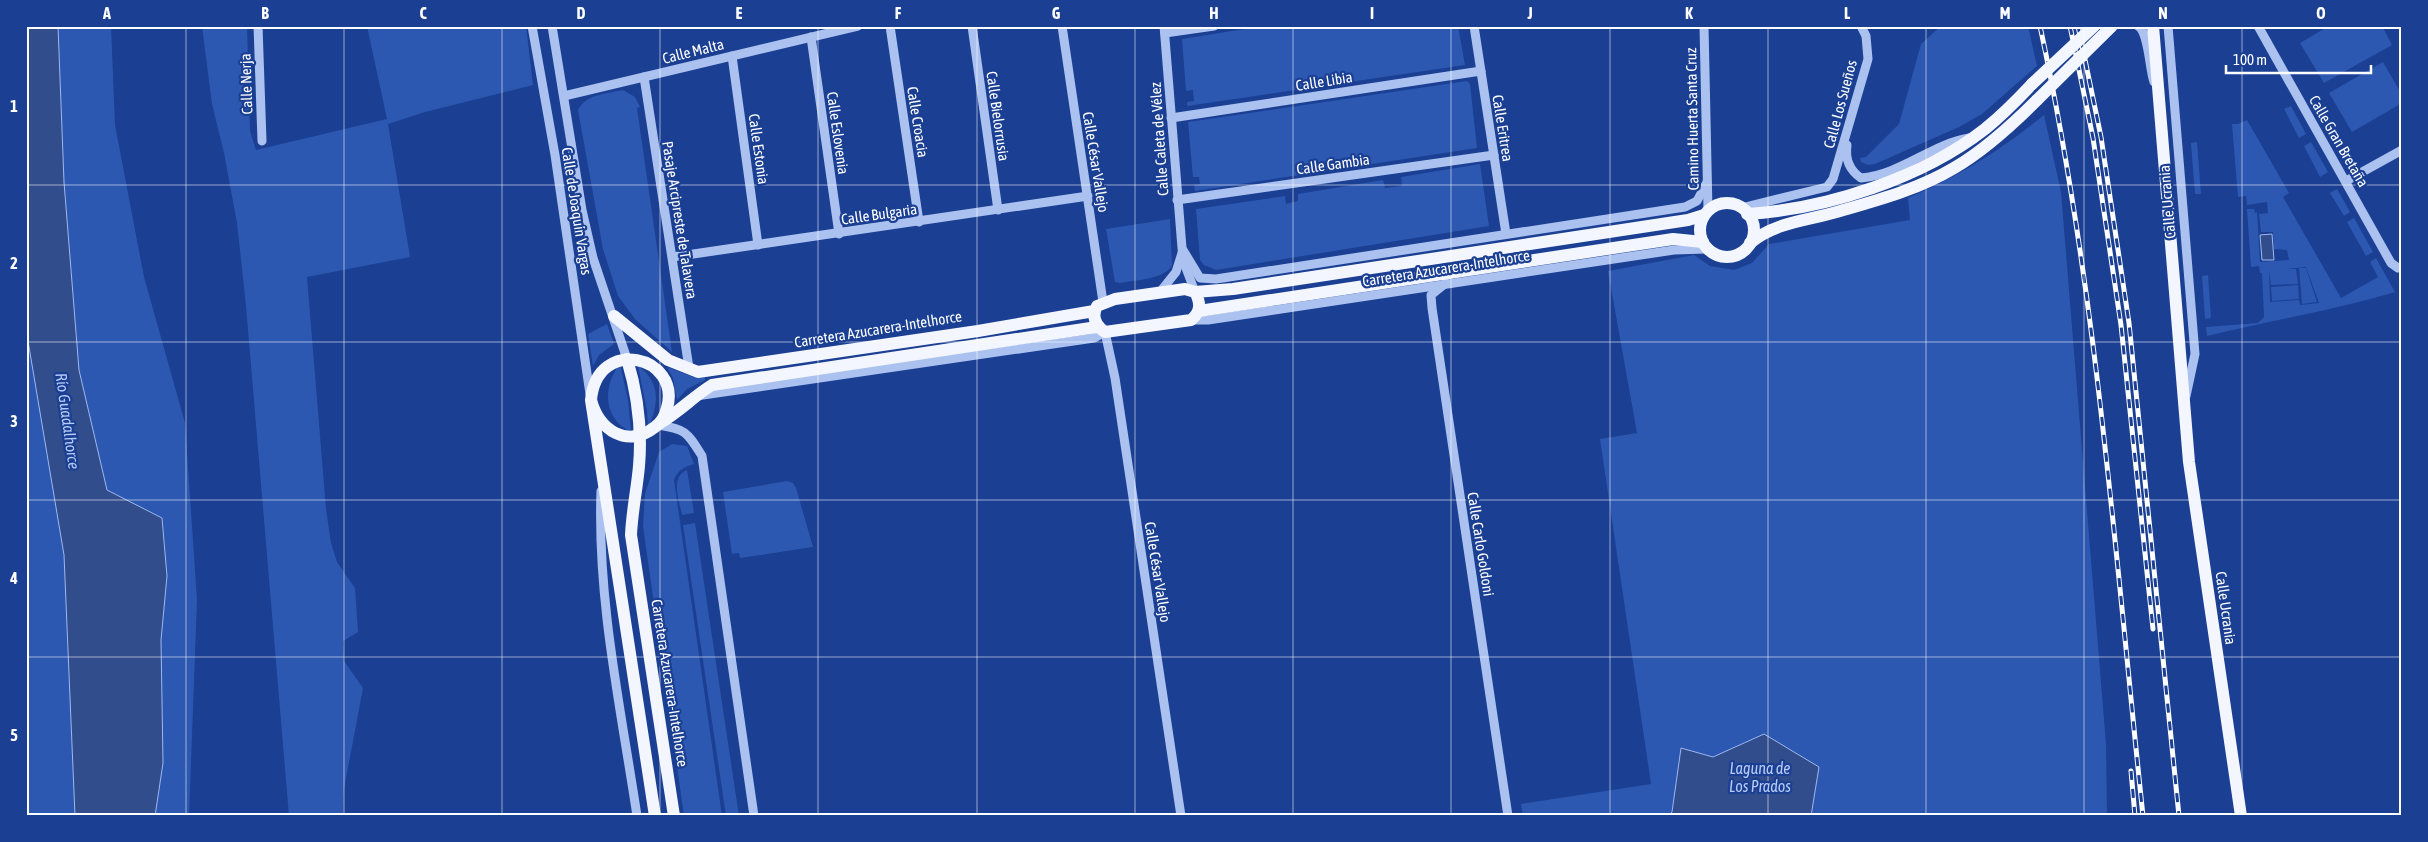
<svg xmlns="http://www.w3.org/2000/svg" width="2428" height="842" viewBox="0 0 2428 842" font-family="'Asap Condensed',sans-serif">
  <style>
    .green { fill: #2d58b1; fill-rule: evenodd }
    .water { fill: #324d8c; stroke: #9eb9f1 }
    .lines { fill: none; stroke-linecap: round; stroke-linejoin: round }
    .minor { stroke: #abc1ef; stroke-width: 9 }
    .major { stroke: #f3f6ff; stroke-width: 12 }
    .rail-casing { stroke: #fff; stroke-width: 5 }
    .rail { stroke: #1a3f93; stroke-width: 3; stroke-dasharray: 9; stroke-linecap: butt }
    .major-bridge { stroke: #f3f6ff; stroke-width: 12 }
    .grid { fill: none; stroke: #fff; stroke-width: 1; stroke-opacity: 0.55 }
    .labels { text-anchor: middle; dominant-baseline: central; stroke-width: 4.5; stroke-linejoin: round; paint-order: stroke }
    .street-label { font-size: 15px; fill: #fff; stroke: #1a3f93 }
    .water-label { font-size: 16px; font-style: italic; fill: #b7cbf6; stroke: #1a3f93 }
    .neatline { fill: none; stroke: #fff; stroke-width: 2 }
    .grid-label { font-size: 16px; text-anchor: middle; font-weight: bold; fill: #fff }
  </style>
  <rect width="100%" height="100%" fill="#1a3f93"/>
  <g class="green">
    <path d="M58 26H111L115 125 144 277 185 423 197 600 189 816H155L163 763 161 640 167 576 162 518 107 490 79 370 64 182Z"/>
    <path d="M202 26H247L250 131 256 150 387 119 367 26H526L533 85 425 112 388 124 410 257 307 277 326 509 331 543 337 562 355 588 358 632 343 641 344 661 363 688 344 789 343 816H289L246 306 237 223 224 153 212 104Z"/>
    <path d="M1263 26H1458L1465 65 1187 106V102L1194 101 1193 90 1186 91 1182 39Z"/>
    <path d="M1941 26H2028L2037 66 1982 114 1959 127 1875 164 1868 165 1861 162 1860 158 1866 157 1899 124 1921 44Z"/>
    <path d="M2329 26H2382L2392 45 2324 83 2300 43Z"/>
    <path d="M2383 62 2402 95V103L2352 132 2329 93Z"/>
    <path d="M1467 81 1470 84 1477 148 1195 191 1194 185 1200 184 1199 177H1193L1188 122Z"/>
    <path d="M623 90 635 97 640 107 637 108 672 352 635 319 618 296 603 249 578 110C586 94 606 94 623 90Z"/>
    <path d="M2291 106 2306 134 2299 138 2284 109Z"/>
    <path d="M2044 115 2061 192 2106 744 2107 816H1811L1819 767 1764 734 1713 757 1682 748 1672 812 1668 816H1523L1521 804 1651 784 1600 439 1637 433 1608 271 1694 255 1710 266 1734 270 1752 263 1769 244 1910 220 1908 198C1961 175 1999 151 2044 115Z"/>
    <path d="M2247 120 2289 193 2283 197 2341 298 2378 277 2370 262 2376 258 2395 292 2402 290C2337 310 2272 320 2207 336L2206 327 2258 323 2264 317 2262 273H2260L2259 266 2251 267 2247 209H2254L2255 213 2257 212 2260 262 2289 260 2287 250 2274 249 2273 232H2261L2259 214 2268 213 2267 202 2247 205 2246 196 2238 197 2232 124H2238ZM2306 267 2319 303 2300 305 2299 300 2270 302 2269 270 2271 285 2298 284 2296 269H2286Z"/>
    <path d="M2197 142 2201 194H2195L2191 143Z"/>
    <path d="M2311 142 2328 172 2320 177 2304 146Z"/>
    <path d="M1480 164 1489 226 1216 270 1204 265 1200 260 1196 209 1285 196 1286 204 1298 201V194L1383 180 1385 188 1402 186 1401 177Z"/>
    <path d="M2337 189 2350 212 2344 216 2330 193Z"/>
    <path d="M2354 218 2373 252 2366 256 2347 222Z"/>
    <path d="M1170 219 1172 265C1164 280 1135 280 1120 283L1115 282 1106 229Z"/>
    <path d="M2299 268H2306L2317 302 2302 304Z"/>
    <path d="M2208 275 2211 318 2205 319 2202 276Z"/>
    <path d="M2298 285 2299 299 2272 301 2271 287Z"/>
    <path d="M607 324 614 344 599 355 593 366 588 334Z"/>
    <path d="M26 329 64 555 75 816H26Z"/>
    <path d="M620 364 628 400 631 432C603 419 602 386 620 364Z"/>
    <path d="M638 366C661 382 659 405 648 428L647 411Z"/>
    <path d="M667 367 696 378 705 377V380L687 389 677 400 673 378Z"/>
    <path d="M672 444 687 446 694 464C684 467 678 470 674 480L722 816H684L643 526 645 494 659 452Z"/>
    <path d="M687 470 694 513 682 515C679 500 670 477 687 470Z"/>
    <path d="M787 481 793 483 796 488 813 547 740 558 739 553 732 554 723 492Z"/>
    <path d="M695 523 739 816H726L683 525Z"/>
  </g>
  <g class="water">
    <path d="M26 26H58L64 182 79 370 107 490 162 518 167 576 161 640 163 763 155 816H75L64 555 26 329Z"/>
    <path d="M2272 234 2274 260H2262L2260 235Z"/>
    <path d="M1764 734 1819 767 1811 816H1668L1672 812 1681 748 1713 757Z"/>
  </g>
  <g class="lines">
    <g class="minor">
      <path d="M258 26 262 141"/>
      <path d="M532 26 555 155 590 394"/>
      <path d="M552 26 582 210 593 258 627 359"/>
      <path d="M890 26 919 222"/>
      <path d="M972 26 998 210"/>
      <path d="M1062 26 1103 302"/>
      <path d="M1164 26 1183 260 1195 292"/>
      <path d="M1474 26 1506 234"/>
      <path d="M1704 26 1708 211"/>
      <path d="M2138 26C2149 32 2149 68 2154 82"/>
      <path d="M2168 26 2195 354 2186 396"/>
      <path d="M2258 26 2391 263 2398 268H2402"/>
      <path d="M1165 33 1214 26"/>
      <path d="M811 37 839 234"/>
      <path d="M732 56 758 245"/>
      <path d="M644 77 689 368"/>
      <path d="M564 96 858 26"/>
      <path d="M1171 118 1481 71"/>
      <path d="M1847 145C1845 159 1849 170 1861 178 1900 175 1932 144 1969 138"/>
      <path d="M2346 181 2402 150"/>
      <path d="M1177 200 1494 155"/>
      <path d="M1741 208 1827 187 1833 179 1868 59 1866 36 1861 26"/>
      <path d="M1183 250 1200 278 1216 279 1685 207 1697 201 1707 182"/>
      <path d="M673 257 1088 196"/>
      <path d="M1446 283 1431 295 1432 308 1508 816"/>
      <path d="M1160 292 1176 272 1182 253"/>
      <path d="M1191 320H1208L1674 250 1707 249"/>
      <path d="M696 396 1094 338 1105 332 1115 378 1181 816"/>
      <path d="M658 425C686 429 687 432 702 456L754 816"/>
      <path d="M601 491C597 600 621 709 637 816"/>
    </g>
    <g class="major">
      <path d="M2153 26 2189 462 2241 816"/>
      <circle cx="1727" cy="230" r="27"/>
      <path d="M1747 214C1827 209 1922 178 1985 129 2002 115 2017 100 2032 84"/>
      <path d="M1750 243C1777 221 1808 221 1840 211 1878 200 1919 189 1954 168 1985 150 2012 125 2037 100"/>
      <path d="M1195 292C1201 303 1201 312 1191 320L1105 332C1096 326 1091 317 1097 306L1115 299 1185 289 1195 292 1233 289 1688 220 1704 215"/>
      <path d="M1199 311 1673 239 1703 242"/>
      <path d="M614 316 668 360 698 372 978 331 1094 311"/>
      <path d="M627 359C637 392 642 431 639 466 637 489 632 511 631 535L674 816"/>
      <path d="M591 400C599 430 627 449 655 427 661 423 665 416 667 408 682 356 597 335 591 400L655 816"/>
      <path d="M660 423C679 412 694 396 712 385L1097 327"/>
    </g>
    <g class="rail-casing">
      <g id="rail">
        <path d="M2040 26C2096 286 2115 552 2143 816"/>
        <path d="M2070 26 2093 138 2121 325 2153 629"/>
        <path d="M2078 26 2101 137 2129 323 2179 816"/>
        <path d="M2131 771 2135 816"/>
      </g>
    </g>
    <use href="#rail" class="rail"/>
    <g class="major-bridge">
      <path d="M2032 84 2094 26"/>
      <path d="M2037 100 2112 26"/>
    </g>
  </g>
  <path class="grid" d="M186 26V816M344 26V816M502 26V816M660 26V816M818 26V816M977 26V816M1135 26V816M1293 26V816M1451 26V816M1610 26V816M1768 26V816M1926 26V816M2084 26V816M2242 26V816M26 185H2402M26 342H2402M26 500H2402M26 657H2402"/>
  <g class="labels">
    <g class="street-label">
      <text transform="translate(693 51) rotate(-14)">Calle Malta</text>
      <text transform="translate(1324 81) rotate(-9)">Calle Libia</text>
      <text transform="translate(246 84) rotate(-92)">Calle Nerja</text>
      <text transform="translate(1840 104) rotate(-75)">Calle Los Sueños</text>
      <text transform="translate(998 116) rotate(82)">Calle Bielorrusia</text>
      <text transform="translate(1692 119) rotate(-91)">Camino Huerta Santa Cruz</text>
      <text transform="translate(918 122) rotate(81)">Calle Croacia</text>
      <text transform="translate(1503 128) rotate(81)">Calle Eritrea</text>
      <text transform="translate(838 133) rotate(82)">Calle Eslovenia</text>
      <text transform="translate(1159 139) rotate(-94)">Calle Caleta de Vélez</text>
      <text transform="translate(2339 141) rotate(60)">Calle Gran Bretaña</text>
      <text transform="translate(759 149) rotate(82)">Calle Estonia</text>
      <text transform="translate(1096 162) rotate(81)">Calle César Vallejo</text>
      <text transform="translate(1333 164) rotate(-8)">Calle Gambia</text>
      <text transform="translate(2167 202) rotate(-95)">Calle Ucrania</text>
      <text transform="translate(577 211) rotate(81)">Calle de Joaquín Vargas</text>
      <text transform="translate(879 214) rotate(-8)">Calle Bulgaria</text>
      <text transform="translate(680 220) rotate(81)">Pasaje Arcipreste de Talavera</text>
      <text transform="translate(1446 268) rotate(-9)">Carretera Azucarera-Intelhorce</text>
      <text transform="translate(878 329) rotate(-9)">Carretera Azucarera-Intelhorce</text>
      <text transform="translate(1481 544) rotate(81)">Calle Carlo Goldoni</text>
      <text transform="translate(1158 572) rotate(81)">Calle César Vallejo</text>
      <text transform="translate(2226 608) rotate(82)">Calle Ucrania</text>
      <text transform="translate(670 683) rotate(81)">Carretera Azucarera-Intelhorce</text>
    </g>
    <g class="water-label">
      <text transform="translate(68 421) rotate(82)">Río Guadalhorce</text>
      <text x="1760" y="768">Laguna de<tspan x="1760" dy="18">Los Prados</tspan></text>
    </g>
  </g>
  <rect width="2428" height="842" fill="none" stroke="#1a3f93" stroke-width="55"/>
  <path d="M2226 65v8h145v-8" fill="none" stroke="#ffffff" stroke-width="2.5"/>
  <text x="2233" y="65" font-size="15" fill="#ffffff" stroke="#1a3f93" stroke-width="4" paint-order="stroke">100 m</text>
  <rect x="28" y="28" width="2372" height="786" class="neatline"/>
  <g class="grid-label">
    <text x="107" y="19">A</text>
    <text x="265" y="19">B</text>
    <text x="423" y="19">C</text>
    <text x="581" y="19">D</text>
    <text x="739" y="19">E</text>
    <text x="898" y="19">F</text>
    <text x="1056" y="19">G</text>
    <text x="1214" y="19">H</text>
    <text x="1372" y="19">I</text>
    <text x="1530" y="19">J</text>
    <text x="1689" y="19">K</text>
    <text x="1847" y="19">L</text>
    <text x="2005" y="19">M</text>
    <text x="2163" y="19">N</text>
    <text x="2321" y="19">O</text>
    <text x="14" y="112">1</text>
    <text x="14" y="269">2</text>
    <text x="14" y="427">3</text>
    <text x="14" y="584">4</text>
    <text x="14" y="741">5</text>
  </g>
</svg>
